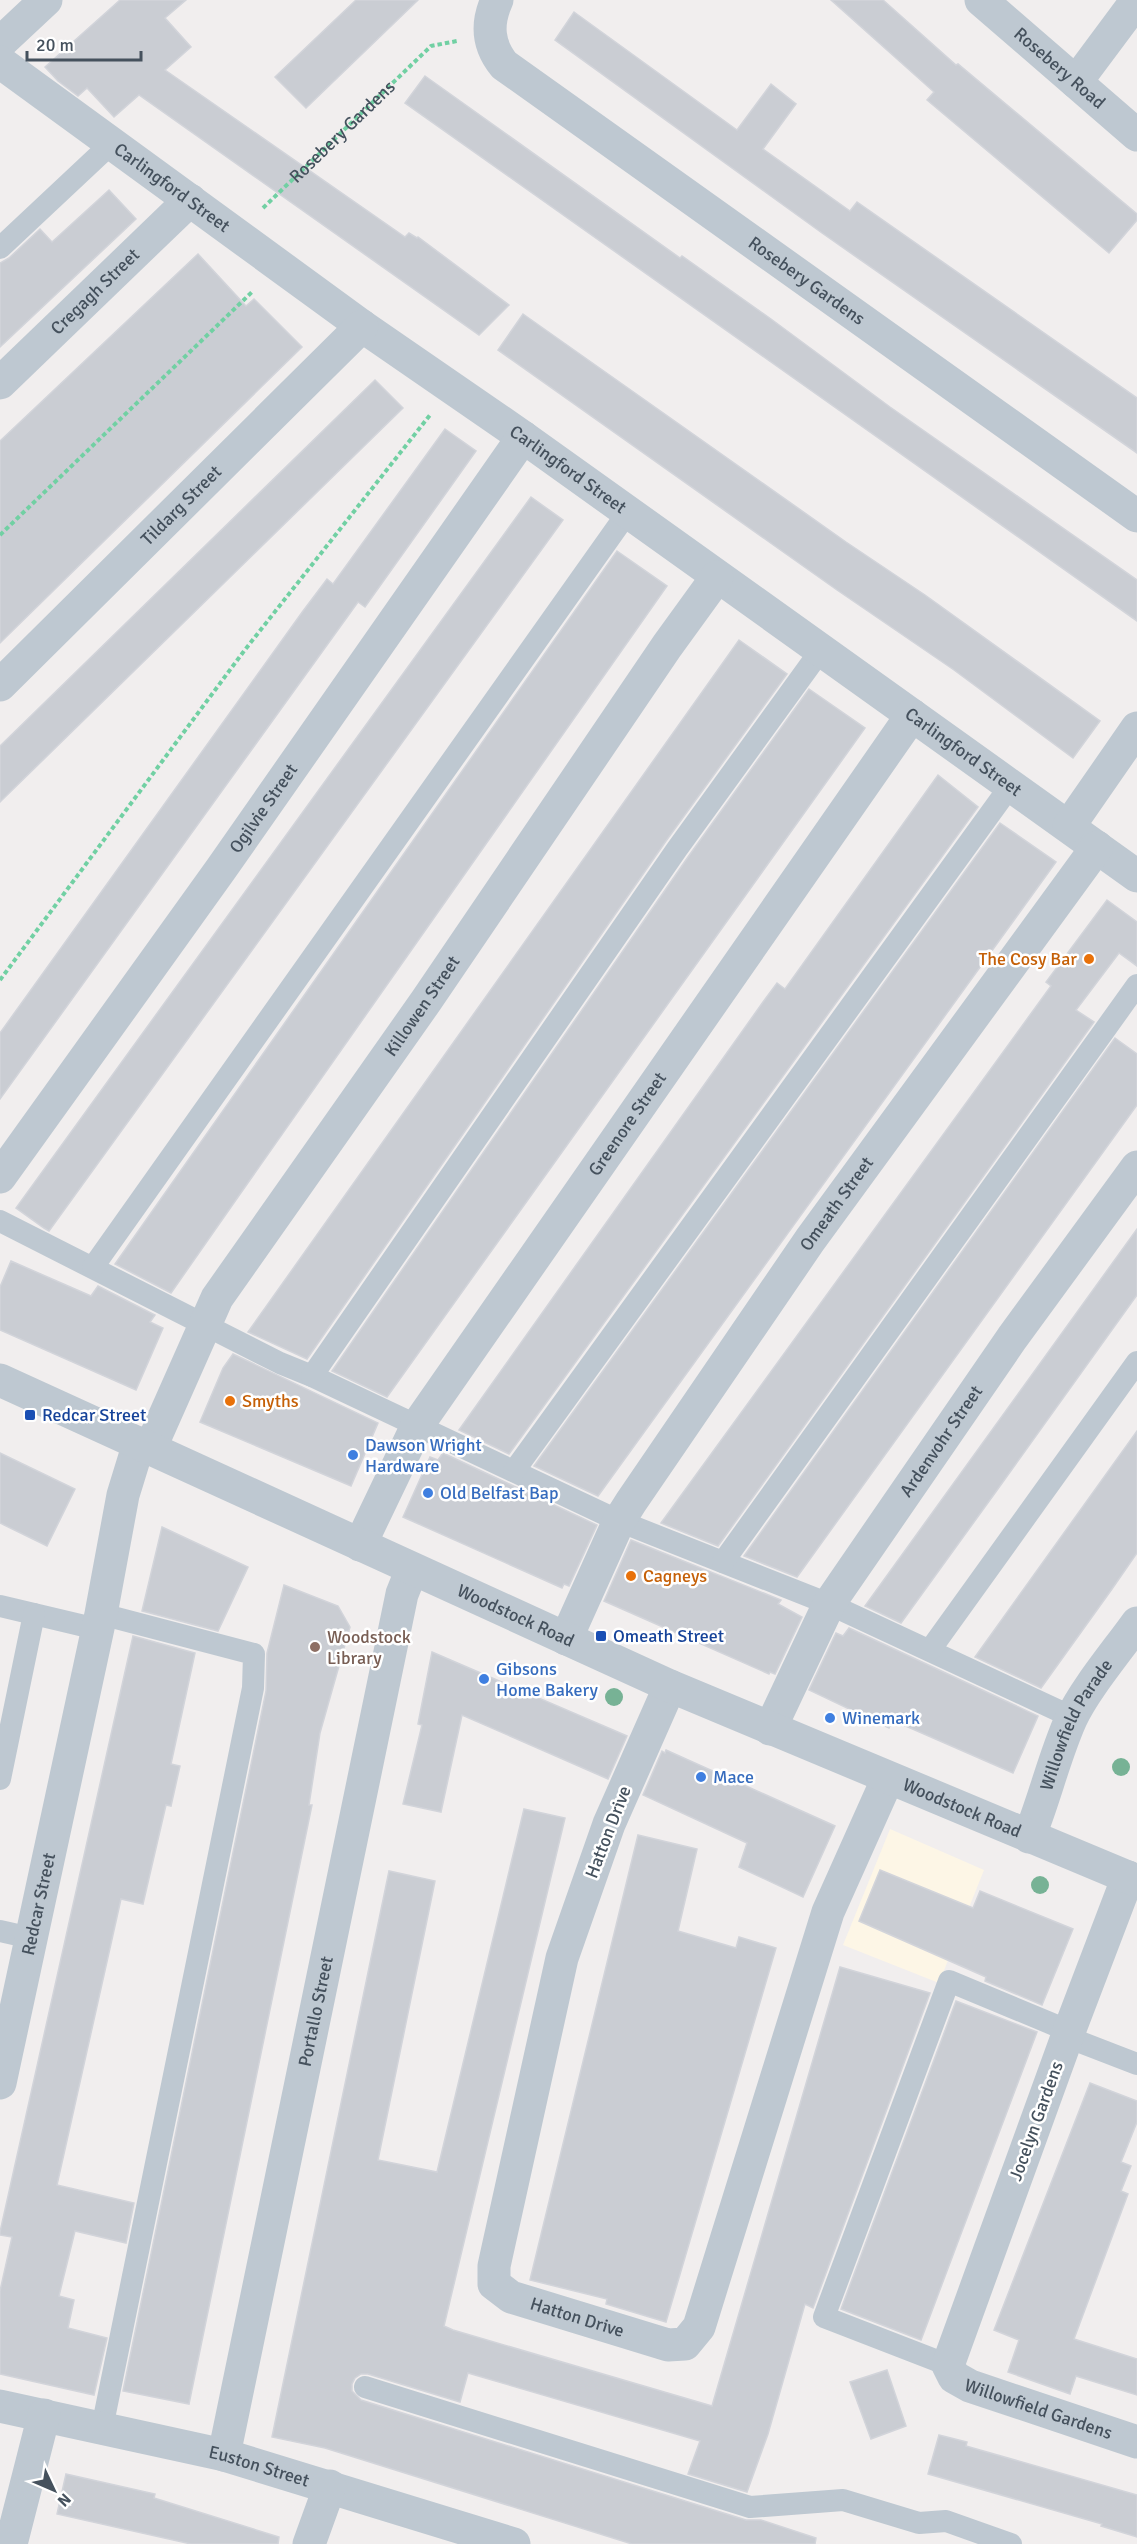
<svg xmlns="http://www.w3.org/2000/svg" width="1137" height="2544" viewBox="0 0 1137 2544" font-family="Signika,sans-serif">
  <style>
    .commercial { fill: #fdf6e6 }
    .building { fill: #cacdd3; stroke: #d2d4da; stroke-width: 1.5 }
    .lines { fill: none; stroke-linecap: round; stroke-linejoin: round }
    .path { stroke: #71d0a3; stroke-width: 4; stroke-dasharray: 4.5 3; stroke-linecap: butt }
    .service { stroke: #bec8d1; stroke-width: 22 }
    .minor { stroke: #bec8d1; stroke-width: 33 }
    .tertiary { stroke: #bec8d1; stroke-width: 33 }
    .tree { fill: #77b295 }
    .food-dot { fill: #e8710a; stroke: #fff; stroke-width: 2 }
    .transit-dot { fill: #1a4fb4; stroke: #fff; stroke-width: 2 }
    .shop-dot { fill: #3f7fe0; stroke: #fff; stroke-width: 2 }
    .education-dot { fill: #8d6e63; stroke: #fff; stroke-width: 2 }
    .labels { text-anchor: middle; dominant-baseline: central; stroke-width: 5; stroke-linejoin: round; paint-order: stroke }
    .street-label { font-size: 18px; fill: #45515d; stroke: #fff }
    .food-label { font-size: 18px; fill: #c56008; stroke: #fff; text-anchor: start }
    .transit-label { font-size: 18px; fill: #164399; stroke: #fff; text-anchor: start }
    .shop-label { font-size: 18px; fill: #366cbe; stroke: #fff; text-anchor: start }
    .education-label { font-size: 18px; fill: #785e54; stroke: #fff; text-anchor: start }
  </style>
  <rect width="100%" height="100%" fill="#f1eeee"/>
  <path class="commercial" d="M890 1829 984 1870 939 1983 843 1945Z"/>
  <g class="building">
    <path d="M120 0H186L165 18 191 47 165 70 405 237 409 233 417 238 418 237 509 305 479 335 139 95 114 117 87 88 78 96 58 81 45 67Z"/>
    <path d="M356 0H418L306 108 275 77Z"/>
    <path d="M831 0H883L956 65 958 64 1137 214V220L1109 253 927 100 934 92Z"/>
    <path d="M574 12 737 130 771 84 796 104 763 149 850 211 857 202 1137 398V453L822 233 555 40Z"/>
    <path d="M425 76 680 258 682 256 771 319 890 407 1137 580V621L405 103Z"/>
    <path d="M109 190 136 219 0 347V263L9 258 40 229 52 242Z"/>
    <path d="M198 254 246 306 254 299 302 347 0 643V441Z"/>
    <path d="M523 314 846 542 925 595 1100 721 1073 758 954 670 837 590 498 350Z"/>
    <path d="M375 380 403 408 0 802V746Z"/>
    <path d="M445 429 476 451 365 607 358 602 0 1099V1033L303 611 327 579 333 584Z"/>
    <path d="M531 497 563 520 49 1231 44 1228 16 1208Z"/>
    <path d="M617 551 667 586 238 1197 171 1293 115 1264Z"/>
    <path d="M739 640 787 674 666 841 307 1359 248 1332Z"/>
    <path d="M809 689 865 728 387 1397 332 1371 688 857Z"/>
    <path d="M938 775 978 807 509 1454 459 1430 763 1002 777 983 785 989Z"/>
    <path d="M1000 823 1056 862 598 1496 534 1466Z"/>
    <path d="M1107 900 1137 922V966L1119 953 1076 1010 1094 1022 718 1546 661 1523 1051 986 1046 982Z"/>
    <path d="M1115 1038 1137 1054V1105L797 1577 744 1556Z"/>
    <path d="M1137 1229V1295L995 1493 901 1623 865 1606Z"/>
    <path d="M11 1261 91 1296 98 1286 155 1315 150 1322 163 1328 136 1390 0 1330V1287Z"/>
    <path d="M233 1354 378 1423 351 1486 200 1422 223 1368Z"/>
    <path d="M1137 1431V1553L1112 1589 1041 1688 975 1657Z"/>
    <path d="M0 1453 75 1489 47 1546 0 1523Z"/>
    <path d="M443 1453 597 1525 569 1586 564 1584 562 1588 403 1517 430 1457 438 1460Z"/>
    <path d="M162 1527 248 1567 218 1631 142 1611Z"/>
    <path d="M631 1540 781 1600 778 1604 802 1617 775 1674 770 1672 769 1674 604 1601Z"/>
    <path d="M284 1585 338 1606 350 1627 320 1733 309 1805H312L189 2404 123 2391 266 1691 267 1653Z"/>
    <path d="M849 1628 1038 1716 1013 1773 892 1720 889 1728 809 1690 836 1633 843 1636Z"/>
    <path d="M133 1636 195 1653 171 1764 180 1766 171 1806 166 1805 143 1904 121 1899 57 2185 134 2203 126 2243 75 2231 59 2296 74 2300 68 2328 107 2338 94 2395 0 2374V2291L12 2237 0 2235V2232Z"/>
    <path d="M432 1652 627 1736 608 1779 462 1715 441 1812 403 1804 422 1725 418 1724Z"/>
    <path d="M666 1750 835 1826 803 1897 739 1867 747 1843 643 1795 662 1751 665 1753Z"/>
    <path d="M524 1809 565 1818 444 2326 453 2330 712 2406 840 1967 930 1993 813 2308 805 2304 768 2434 747 2492 688 2474 700 2441 468 2373 460 2402 368 2374H361L355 2378 352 2384V2391L361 2400 746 2520H761L816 2538 815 2544H632L325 2448 272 2437 389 1871 435 1881 378 2160 437 2172Z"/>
    <path d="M638 1835 697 1849 678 1931 736 1948 739 1937 776 1948 666 2322 606 2304 607 2299 530 2280Z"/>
    <path d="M880 1870 973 1908 980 1891 1073 1929 1042 2005 985 1981 986 1977 859 1921Z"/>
    <path d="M956 2001 1037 2032 921 2340 841 2309Z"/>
    <path d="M1090 2083 1137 2101V2122L1121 2162 1131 2166 1121 2191 1128 2194 1074 2339 1137 2359V2395L1076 2376 1070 2394 1008 2372 1019 2340 994 2330Z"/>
    <path d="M887 2370 906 2426 871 2439 850 2382Z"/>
    <path d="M939 2435 967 2442 966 2446 1137 2495V2537L1101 2526 1102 2524 928 2474Z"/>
    <path d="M66 2474 155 2494 154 2498 279 2537 278 2544H191L57 2514Z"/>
  </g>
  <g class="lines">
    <g class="path">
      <path id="s1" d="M263 208 431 46 457 41"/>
      <path d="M0 535 253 291"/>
      <path d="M0 980 244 651 430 415"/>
    </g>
    <g class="service">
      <path d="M0 248 112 143"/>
      <path d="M0 1221 280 1363 312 1376 619 1521 829 1604 1072 1717"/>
      <path d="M93 1267 628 512"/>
      <path d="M312 1376 677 849 821 650"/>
      <path d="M514 1471 1011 785"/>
      <path d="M723 1562 1137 985"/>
      <path d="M0 1606 97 1629"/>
      <path d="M101 1614 254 1654 253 1688 102 2428"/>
      <path d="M930 1650 1137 1362"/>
      <path d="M0 1779 34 1614"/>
      <path d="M0 1931 31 1938"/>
      <path d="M1067 2037 1137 2064"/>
      <path d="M948 2365 824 2317 949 1981 1069 2031"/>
      <path d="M365 2387 750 2507 843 2500 919 2523 946 2521 1011 2544"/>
    </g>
    <g class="minor">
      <path id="s2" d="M497 0C486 24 488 45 504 65L1137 516"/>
      <path id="s3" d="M981 0 1137 135"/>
      <path d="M0 43 46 0"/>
      <path id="s4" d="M0 62 362 326 523 437 1137 876"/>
      <path d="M1076 82 1137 0"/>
      <path id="s5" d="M0 383 190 200"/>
      <path id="s6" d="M0 685 362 326"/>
      <path d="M1069 826 1137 728"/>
      <path id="s7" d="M0 1177 221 869 523 437"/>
      <path id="s8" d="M150 1449 217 1298 426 1001 667 646 717 577"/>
      <path id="s9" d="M360 1545 417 1426 912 715"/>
      <path id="s10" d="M566 1639 619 1521 631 1502 810 1240 1097 847"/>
      <path id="s11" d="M670 1686 609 1824 562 1958 494 2266V2284L511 2297 668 2345 685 2344 699 2327 828 1912 888 1778"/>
      <path id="s12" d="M770 1729 829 1604 1012 1338 1137 1167"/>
      <path id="s13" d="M1029 1837C1045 1798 1054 1757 1071 1719 1085 1689 1117 1651 1137 1623"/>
      <path id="s14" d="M1128 1877 1067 2037 948 2365 954 2377 970 2386 1137 2442"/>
      <path id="s15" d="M0 2083 101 1614 123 1495 139 1443"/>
      <path id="s16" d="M0 2406 224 2455 514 2544"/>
      <path id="s17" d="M224 2455 402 1594 412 1569"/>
      <path d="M11 2544 44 2415"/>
      <path d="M309 2544 330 2486"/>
    </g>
    <path class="tertiary" id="s18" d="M0 1380 670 1686 1137 1881"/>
  </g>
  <g class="tree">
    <circle cx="614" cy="1697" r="9"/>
    <circle cx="1121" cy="1767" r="9"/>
    <circle cx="1040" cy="1885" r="9"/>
  </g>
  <g class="food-dot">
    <circle cx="1089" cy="959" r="6"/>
    <circle cx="230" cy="1401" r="6"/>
    <circle cx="631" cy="1576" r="6"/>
  </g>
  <g class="transit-dot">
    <rect x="24" y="1409" width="12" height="12" rx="3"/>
    <rect x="595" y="1630" width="12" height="12" rx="3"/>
  </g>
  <g class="shop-dot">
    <circle cx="353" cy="1455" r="6"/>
    <circle cx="428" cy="1493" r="6"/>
    <circle cx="484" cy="1679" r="6"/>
    <circle cx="830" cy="1718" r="6"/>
    <circle cx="701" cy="1777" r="6"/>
  </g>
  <circle class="education-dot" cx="315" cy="1647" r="6"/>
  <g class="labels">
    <g class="street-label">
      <text stroke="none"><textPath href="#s3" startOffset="104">Rosebery Road</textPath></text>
      <text stroke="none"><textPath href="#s1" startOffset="110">Rosebery Gardens</textPath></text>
      <text stroke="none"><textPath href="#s4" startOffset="213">Carlingford Street</textPath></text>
      <text stroke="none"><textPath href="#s2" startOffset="441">Rosebery Gardens</textPath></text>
      <text stroke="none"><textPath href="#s5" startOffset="132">Cregagh Street</textPath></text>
      <text stroke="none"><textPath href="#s4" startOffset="699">Carlingford Street</textPath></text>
      <text stroke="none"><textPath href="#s6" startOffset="255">Tildarg Street</textPath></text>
      <text stroke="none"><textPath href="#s4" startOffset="1185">Carlingford Street</textPath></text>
      <text stroke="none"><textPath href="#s7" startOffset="453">Ogilvie Street</textPath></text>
      <text stroke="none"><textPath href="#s8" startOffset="522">Killowen Street</textPath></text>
      <text stroke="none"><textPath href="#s9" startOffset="500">Greenore Street</textPath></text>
      <text stroke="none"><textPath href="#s10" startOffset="514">Omeath Street</textPath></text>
      <text stroke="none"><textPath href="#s12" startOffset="336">Ardenvohr Street</textPath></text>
      <text stroke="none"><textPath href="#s18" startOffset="567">Woodstock Road</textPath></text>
      <text stroke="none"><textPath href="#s13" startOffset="122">Willowfield Parade</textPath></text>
      <text stroke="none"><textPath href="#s18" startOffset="1053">Woodstock Road</textPath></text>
      <text transform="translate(608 1832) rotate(-69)">Hatton Drive</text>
      <text stroke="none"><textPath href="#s15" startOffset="183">Redcar Street</textPath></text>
      <text stroke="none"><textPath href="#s17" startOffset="453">Portallo Street</textPath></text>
      <text transform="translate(1036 2121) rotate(-70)">Jocelyn Gardens</text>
      <text stroke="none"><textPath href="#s11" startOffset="717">Hatton Drive</textPath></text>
      <text stroke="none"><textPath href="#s14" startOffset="624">Willowfield Gardens</textPath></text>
      <text stroke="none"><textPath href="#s16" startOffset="266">Euston Street</textPath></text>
    </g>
    <g class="food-label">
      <text x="1077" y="959" text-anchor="end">The Cosy Bar</text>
      <text x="242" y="1401">Smyths</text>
      <text x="643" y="1576">Cagneys</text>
    </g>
    <g class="transit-label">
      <text x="42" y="1415">Redcar Street</text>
      <text x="613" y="1636">Omeath Street</text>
    </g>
    <g class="shop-label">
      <text x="365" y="1445">Dawson Wright<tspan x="365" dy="21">Hardware</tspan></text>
      <text x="440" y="1493">Old Belfast Bap</text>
      <text x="496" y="1669">Gibsons<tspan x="496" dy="21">Home Bakery</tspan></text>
      <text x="842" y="1718">Winemark</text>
      <text x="713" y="1777">Mace</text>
    </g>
    <g class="education-label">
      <text x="327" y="1637">Woodstock<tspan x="327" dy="21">Library</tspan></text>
    </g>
  </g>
  <g transform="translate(54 2490) rotate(134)" stroke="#ffffff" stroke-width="4.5" paint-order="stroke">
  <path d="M0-4.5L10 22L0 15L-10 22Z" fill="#45515d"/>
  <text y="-9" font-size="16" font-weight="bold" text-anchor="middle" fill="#45515d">N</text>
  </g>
  <path d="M27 51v9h114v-9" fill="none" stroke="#45515d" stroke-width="3"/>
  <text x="36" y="51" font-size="18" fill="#45515d" stroke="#ffffff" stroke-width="4.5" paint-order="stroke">20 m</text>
</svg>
